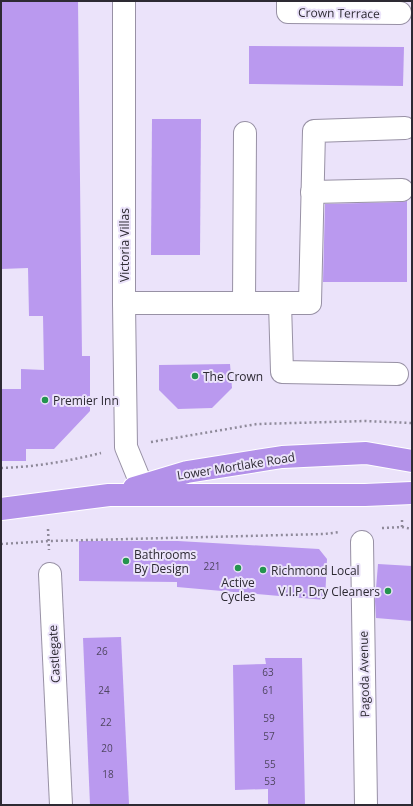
<svg xmlns="http://www.w3.org/2000/svg" width="413" height="806" viewBox="0 0 413 806" font-family="'Open Sans',sans-serif">
  <style>
    .building { fill: #ba99ef }
    .lines { fill: none; stroke-linecap: round; stroke-linejoin: round }
    .minor-casing { stroke: #9891a5; stroke-width: 24 }
    .highway-casing { stroke: #fff; stroke-width: 24 }
    .path { stroke: #8f8a9a; stroke-width: 2.5; stroke-dasharray: 2 3; stroke-linecap: butt }
    .minor { stroke: #fff; stroke-width: 22 }
    .highway { stroke: #b391e9; stroke-width: 22 }
    .poi-dot { fill: #24944e; stroke: #ebe3fa; stroke-width: 1.5 }
    .labels { text-anchor: middle; dominant-baseline: central; stroke-width: 4; stroke-linejoin: round; paint-order: stroke }
    .number-label { font-size: 10px; fill: #504662 }
    .street-label { font-size: 12px; fill: #2d2a33; stroke: #ebe3fa }
    .poi-label { font-size: 12px; fill: #2d2a33; stroke: #ebe3fa; text-anchor: start }
  </style>
  <rect width="100%" height="100%" fill="#ebe3fa"/>
  <g class="building">
    <path d="M1 1H78L82 356H90V411L54 449H26V461H1V389H21V369L44 370 43 316H29L28 268 1 269Z"/>
    <path d="M249 46 404 47 403 86 249 84Z"/>
    <path d="M152 119H201L200 255H151Z"/>
    <path d="M407 201V282H323L325 204 402 202Z"/>
    <path d="M230 364 232 388 212 408 178 409 159 390V365Z"/>
    <path d="M79 541H178L319 549 327 559 325 600 177 587V582L79 581Z"/>
    <path d="M378 564 412 566V621L376 618 375 601Z"/>
    <path d="M121 637 129 804 128 805H90L83 638Z"/>
    <path d="M265 658H302L305 805H268V789L235 790 233 665 266 664Z"/>
  </g>
  <g class="lines">
    <g class="minor-casing">
      <g id="minor">
        <path d="M124 1V303L126 447 142 486"/>
        <path d="M288 1V12L400 13"/>
        <path d="M312 192 402 190"/>
        <path d="M124 303H310L314 131 405 128"/>
        <path d="M244 303 245 133"/>
        <path d="M280 303 282 372 397 374"/>
        <path d="M362 542 366 805"/>
        <path d="M50 574 61 805"/>
      </g>
    </g>
    <g class="highway-casing">
      <g id="highway">
        <path d="M134 488 187 472 282 457 366 453 412 461"/>
        <path d="M1 509 109 495H365L412 493"/>
      </g>
    </g>
    <g class="path">
      <path d="M151 442 257 424 365 421 412 423"/>
      <path d="M1 468C35 467 69 461 101 453"/>
      <path d="M402 527 412 529"/>
      <path d="M382 528 402 527V518"/>
      <path d="M48 529 49 550"/>
      <path d="M1 544 49 541 325 534 339 532"/>
    </g>
    <use href="#minor" class="minor"/>
    <use href="#highway" class="highway"/>
  </g>
  <g class="poi-dot">
    <circle cx="195" cy="376" r="4"/>
    <circle cx="45" cy="400" r="4"/>
    <circle cx="126" cy="561" r="4"/>
    <circle cx="238" cy="568" r="4"/>
    <circle cx="263" cy="570" r="4"/>
    <circle cx="388" cy="591" r="4"/>
  </g>
  <g class="labels">
    <g class="number-label">
      <text x="212" y="566">221</text>
      <text x="102" y="651">26</text>
      <text x="268" y="672">63</text>
      <text x="104" y="690">24</text>
      <text x="268" y="690">61</text>
      <text x="269" y="718">59</text>
      <text x="106" y="722">22</text>
      <text x="269" y="736">57</text>
      <text x="107" y="748">20</text>
      <text x="270" y="764">55</text>
      <text x="108" y="774">18</text>
      <text x="270" y="781">53</text>
    </g>
    <g class="street-label">
      <text transform="translate(339 13) rotate(1)">Crown Terrace</text>
      <text transform="translate(124 245) rotate(-90)">Victoria Villas</text>
      <text transform="translate(236 466) rotate(-9)">Lower Mortlake Road</text>
      <text transform="translate(54 654) rotate(-93)">Castlegate</text>
      <text transform="translate(364 674) rotate(-91)">Pagoda Avenue</text>
    </g>
    <g class="poi-label">
      <text x="203" y="376">The Crown</text>
      <text x="53" y="400">Premier Inn</text>
      <text x="134" y="554">Bathrooms<tspan x="134" dy="14">By Design</tspan></text>
      <text x="271" y="570">Richmond Local</text>
      <text x="238" y="582" text-anchor="middle">Active<tspan x="238" dy="14">Cycles</tspan></text>
      <text x="380" y="591" text-anchor="end">V.I.P. Dry Cleaners</text>
    </g>
  </g>
  <rect width="413" height="806" fill="none" stroke="#2d2a33" stroke-width="4"/>
</svg>
